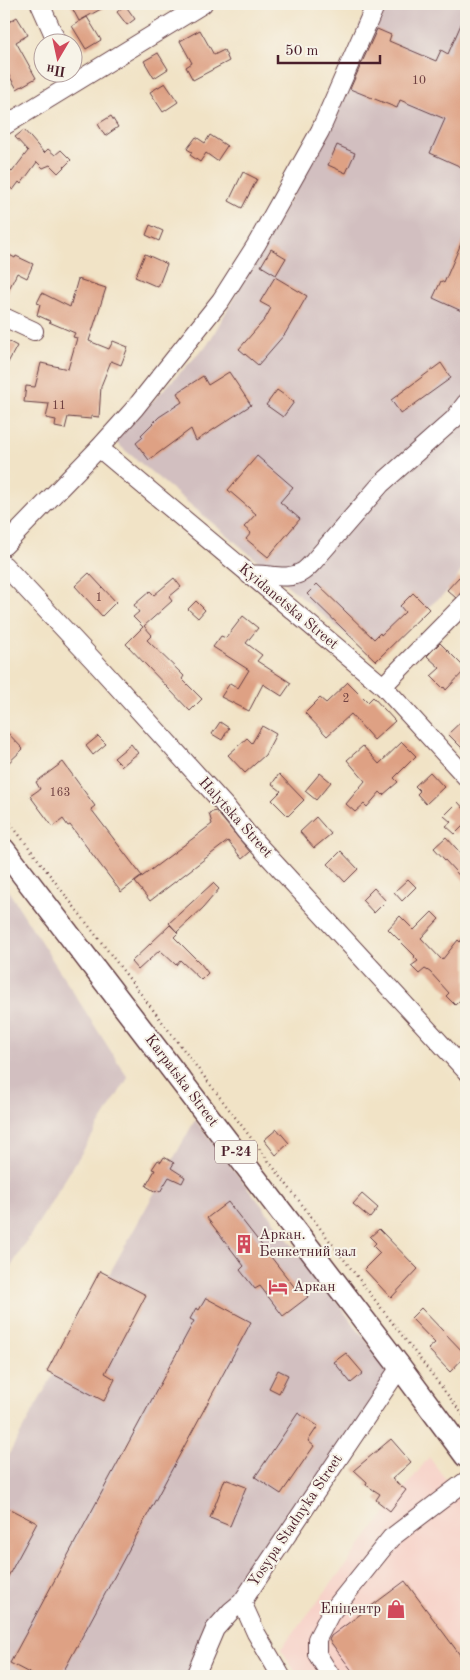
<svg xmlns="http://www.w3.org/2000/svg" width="470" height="1680" viewBox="0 0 470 1680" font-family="'Old Standard TT',serif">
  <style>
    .built { fill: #f7d1c8 }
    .industrial { fill: #d2bfc0 }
    .building { fill: #dea184 }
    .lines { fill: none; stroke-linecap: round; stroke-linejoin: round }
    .minor-casing { stroke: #633c42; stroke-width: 20 }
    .major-casing { stroke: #633c42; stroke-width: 25 }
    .path { stroke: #633c42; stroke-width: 2.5; stroke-dasharray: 1 4; stroke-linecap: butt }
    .minor { stroke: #fff; stroke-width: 18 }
    .major { stroke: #fff; stroke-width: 22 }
    .labels { text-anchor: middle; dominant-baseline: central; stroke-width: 4; stroke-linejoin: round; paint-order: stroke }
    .number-label { font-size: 12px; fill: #6f4041 }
    .shield { fill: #f7f3e8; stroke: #7e5f64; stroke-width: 1 }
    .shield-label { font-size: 14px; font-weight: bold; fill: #4a1f2b }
    .street-label { font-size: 15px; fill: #4a1f2b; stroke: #f7f3e8 }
    .poi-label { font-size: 15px; fill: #4a1f2b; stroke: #f7f3e8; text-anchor: start }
  </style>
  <rect width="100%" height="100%" fill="#f7f3e8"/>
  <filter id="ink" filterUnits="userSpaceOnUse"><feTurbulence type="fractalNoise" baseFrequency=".02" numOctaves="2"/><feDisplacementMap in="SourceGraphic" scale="10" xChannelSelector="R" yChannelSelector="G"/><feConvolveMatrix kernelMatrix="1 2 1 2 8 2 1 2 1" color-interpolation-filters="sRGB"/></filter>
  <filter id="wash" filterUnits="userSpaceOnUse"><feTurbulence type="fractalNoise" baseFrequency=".0096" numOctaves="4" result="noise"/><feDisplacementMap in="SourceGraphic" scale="20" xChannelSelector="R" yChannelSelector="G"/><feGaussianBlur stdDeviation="1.12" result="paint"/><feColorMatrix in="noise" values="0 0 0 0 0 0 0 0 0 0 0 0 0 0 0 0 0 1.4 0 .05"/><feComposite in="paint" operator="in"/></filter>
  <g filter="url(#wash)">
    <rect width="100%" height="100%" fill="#f1e3c6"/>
    <path class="built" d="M429 1457 466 1507V1676H298L281 1649Z"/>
    <g class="industrial">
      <path d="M368 4H466V563L450 589 371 655 114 441 208 344 298 185Z"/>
      <path d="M4 884 128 1078 9 1270 4 1267Z"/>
      <path d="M195 1120 336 1301 392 1375 190 1676H4V1463Z"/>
    </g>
    <g id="blocks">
      <g class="building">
        <path d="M70 4H110L79 21Z"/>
        <path d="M125 5 135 19 127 25 117 12Z"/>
        <path d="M466 13V169L430 153 445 119 400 100 397 108 350 89 377 29 391 35 389 41 436 61 441 50 448 54Z"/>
        <path d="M17 17 28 35 16 42 36 78 17 89 4 67V25Z"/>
        <path d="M87 17 101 40 86 49 72 26Z"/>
        <path d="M200 30 214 55 224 50 229 61 193 80 186 67 192 63 180 41Z"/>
        <path d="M158 53 168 69 154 78 144 61Z"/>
        <path d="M165 83 178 102 163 112 150 92Z"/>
        <path d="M111 116 118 127 105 136 98 124Z"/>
        <path d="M24 130 44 153 48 149 55 155 61 150 71 160 58 173 50 165 43 168 37 162 21 184 19 182 13 190 4 183V165L12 172 28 151 15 137Z"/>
        <path d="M210 135 227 146 217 161 206 153 200 162 190 155 192 152 187 149 196 137 205 143Z"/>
        <path d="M337 145 355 153 346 173 328 165Z"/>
        <path d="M243 172 257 179 242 208 229 201Z"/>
        <path d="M150 225 163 231 159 241 146 235Z"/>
        <path d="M466 232V313L433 298 441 281 444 283Z"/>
        <path d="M271 249 286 258 276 275 261 266Z"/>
        <path d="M4 252 15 258 16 256 33 264 27 278 17 273 4 299Z"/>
        <path d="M145 254 167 264 158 287 135 277Z"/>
        <path d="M275 277 307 296 285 334 258 365 239 349 265 319 271 308 260 302Z"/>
        <path d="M78 279 106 288 89 341 109 349 113 341 128 347 121 365 111 361 101 386 99 417 91 416V419L68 417 65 429 55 427 56 420 46 418 49 404 24 402 26 386 35 387 41 363 68 369 77 338 73 337 75 333 49 322 50 321 37 315 40 304 37 303 42 293 70 307Z"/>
        <path d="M4 339 17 346 4 370Z"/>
        <path d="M441 363 451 378 401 414 391 400Z"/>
        <path d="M229 372 251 405 196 441 191 429 149 460 136 443 143 437 141 435 159 417 182 402 177 393 203 376 208 385Z"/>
        <path d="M277 390 294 402 283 417 266 405Z"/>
        <path d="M257 456 293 487 280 502 300 519 268 557 246 539 251 533 244 527 256 514 228 490Z"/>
        <path d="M89 573 116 602 102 616 75 586Z"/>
        <path d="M459 577 466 583V587L456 598 447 590Z"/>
        <path d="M174 578 181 587 169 597 172 601 144 626 152 635 147 640 184 676 182 679 202 699 190 711 126 644 143 627 133 617 139 612 134 605 150 591 154 595Z"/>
        <path d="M317 584 374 639 380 633 381 635 405 612 400 606 413 593 429 609 376 661 307 594Z"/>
        <path d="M196 601 205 610 198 618 188 609Z"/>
        <path d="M243 616 258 628 246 643 262 655 257 661 291 683 282 696 263 684 249 711 221 697 230 683 238 688 249 670 213 647 221 636 226 638Z"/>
        <path d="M440 643 466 669 446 690 444 687 443 688 431 676 440 668 427 656Z"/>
        <path d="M348 682 368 702 373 697 395 721 374 740 351 714 327 736 305 713 320 698 326 703Z"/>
        <path d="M466 717V752L448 734Z"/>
        <path d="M220 722 229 728 222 740 212 734Z"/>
        <path d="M262 726 276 734 265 755 245 773 228 755 247 738 252 743Z"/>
        <path d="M4 729 23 749 4 767Z"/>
        <path d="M98 736 106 744 93 755 86 746Z"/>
        <path d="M402 742 416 756 394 778 398 782 383 795 380 792 367 807 364 804 355 812 346 804 365 781 347 760 363 746 379 764Z"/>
        <path d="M131 744 138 753 122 766 114 758Z"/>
        <path d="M63 762 95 806 91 809 142 876 121 892 70 825 68 826 63 819 53 827 30 796 40 789 36 782Z"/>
        <path d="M430 772 444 787 426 804 417 794 420 791 415 786Z"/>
        <path d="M320 773 331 782 316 800 305 791Z"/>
        <path d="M279 774 304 800 288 816 272 800 281 791 272 784Z"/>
        <path d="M458 802 466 811V823L455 834 446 826 451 822 444 816Z"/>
        <path d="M216 811 250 852 242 859 228 841 150 901 135 882 212 824 209 813Z"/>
        <path d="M316 817 331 834 314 848 300 832Z"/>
        <path d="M446 837 466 859V883L434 848Z"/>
        <path d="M341 851 358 869 345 882 328 864Z"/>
        <path d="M408 879 416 887 402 901 394 892Z"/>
        <path d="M213 883 219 889 203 908 177 932 169 923Z"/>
        <path d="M374 888 386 901 374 913 362 900Z"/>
        <path d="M432 912 439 919 421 938 442 960 458 940 460 942 466 934V995L455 1005 446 996 449 993 430 972 425 969 419 974 411 966 418 961 414 957 415 956 388 929 400 916 414 930Z"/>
        <path d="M170 925 178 933 174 937 201 964 208 973 201 980 180 960 176 965 160 950 138 970 131 962Z"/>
        <path d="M277 1129 289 1143 276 1155 264 1140Z"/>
        <path d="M164 1157 174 1163 171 1168 185 1177 182 1183 169 1177 160 1192 157 1190 156 1192 146 1186 155 1170 152 1169 158 1160 161 1162Z"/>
        <path d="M362 1194 378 1208 370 1218 353 1204Z"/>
        <path d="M228 1202 296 1289 300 1286 308 1297 283 1316 260 1286 255 1289 240 1270 244 1266 207 1218Z"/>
        <path d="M379 1229 418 1269 391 1298 364 1269 380 1253 373 1246 376 1243 370 1237Z"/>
        <path d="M100 1271 146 1295 105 1373 115 1379 104 1401 47 1371Z"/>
        <path d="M206 1298 251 1322 61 1676H35L10 1663 194 1321 190 1319 196 1308 199 1310Z"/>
        <path d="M421 1308 466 1355 450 1372 428 1349 435 1343 411 1318Z"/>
        <path d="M346 1353 363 1373 351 1383 334 1362Z"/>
        <path d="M278 1370 288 1375 279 1393 269 1388Z"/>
        <path d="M298 1413 318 1426 308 1441 314 1446 281 1494 255 1477Z"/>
        <path d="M391 1439 411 1462 392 1479 406 1490 390 1511 376 1500 380 1494 366 1485 367 1482 354 1470Z"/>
        <path d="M225 1479 246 1487 230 1526 210 1518Z"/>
        <path d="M8 1508 37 1523 4 1584V1516Z"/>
        <path d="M405 1581 466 1663V1676H356L329 1640 331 1636Z"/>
      </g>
    </g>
  </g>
  <g filter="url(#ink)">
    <use href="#blocks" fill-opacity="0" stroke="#633c42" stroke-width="1"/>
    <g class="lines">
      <g class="minor-casing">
        <g id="minor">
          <path d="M40 4 57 42"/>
          <path d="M4 126 203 4"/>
          <path d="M4 317 34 331"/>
          <path d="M99 448 383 686 466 777"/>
          <path d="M4 546 99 448 135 408 221 300 256 245 320 131 376 4"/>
          <path d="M4 565 94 661 227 808 246 832 466 1071"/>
          <path d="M249 575C266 572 286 582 302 572 306 570 310 565 314 561L381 484 454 419 466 403"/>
          <path d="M383 686 466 602"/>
          <path d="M242 1602 256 1633 281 1676"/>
          <path d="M195 1676 215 1629 231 1611 242 1602 400 1367"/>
          <path d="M331 1676 317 1654V1639L330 1614 391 1538 466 1481"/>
        </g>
      </g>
      <g class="major-casing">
        <path id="major" d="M4 850 400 1367 466 1456"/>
      </g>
      <path class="path" d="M4 815 466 1419"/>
      <use href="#minor" class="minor"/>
      <use href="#major" class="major"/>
    </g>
  </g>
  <defs>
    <g id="building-bare" transform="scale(1.5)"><path d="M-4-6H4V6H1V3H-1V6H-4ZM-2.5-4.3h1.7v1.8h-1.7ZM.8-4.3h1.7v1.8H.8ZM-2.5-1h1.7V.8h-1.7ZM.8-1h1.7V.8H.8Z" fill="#d1495b" stroke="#f7f3e8" stroke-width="2.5" paint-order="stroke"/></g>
    <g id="hotel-bare" transform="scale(1.5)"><path d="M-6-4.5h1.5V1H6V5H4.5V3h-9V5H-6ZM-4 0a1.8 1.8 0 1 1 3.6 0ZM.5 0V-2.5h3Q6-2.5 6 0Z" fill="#d1495b" stroke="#f7f3e8" stroke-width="2.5" paint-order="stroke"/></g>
    <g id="shop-bare" transform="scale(1.5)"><path d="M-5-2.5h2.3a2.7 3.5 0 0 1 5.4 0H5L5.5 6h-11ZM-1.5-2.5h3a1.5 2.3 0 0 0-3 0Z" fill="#d1495b" stroke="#f7f3e8" stroke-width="2.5" paint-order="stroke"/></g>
  </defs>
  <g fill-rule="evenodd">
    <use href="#building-bare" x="244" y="1244"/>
    <use href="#hotel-bare" x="278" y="1287"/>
    <use href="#shop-bare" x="396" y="1609"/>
  </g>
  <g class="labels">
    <g class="number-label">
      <text x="419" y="81">10</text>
      <text x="59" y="406">11</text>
      <text x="99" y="598">1</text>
      <text x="346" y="699">2</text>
      <text x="60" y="793">163</text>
    </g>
    <rect class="shield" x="215" y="1140.5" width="42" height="23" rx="4"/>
    <g class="shield-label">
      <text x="236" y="1152">Р-24</text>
    </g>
    <g class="street-label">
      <text transform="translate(288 607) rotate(40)">Kyidanetska Street</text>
      <text transform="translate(235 818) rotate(48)">Halytska Street</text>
      <text transform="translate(181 1081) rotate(53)">Karpatska Street</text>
      <text transform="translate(296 1521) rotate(-56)">Yosypa Stadnyka Street</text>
    </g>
    <g class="poi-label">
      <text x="259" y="1235">Аркан.<tspan x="259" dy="17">Бенкетний зал</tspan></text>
      <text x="293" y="1287">Аркан</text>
      <text x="381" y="1609" text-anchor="end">Епіцентр</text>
    </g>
  </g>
  <rect width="470" height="1680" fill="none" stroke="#f7f3e8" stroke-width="20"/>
  <g transform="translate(58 58) rotate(189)"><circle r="24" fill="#f7f3e8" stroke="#b29e9c"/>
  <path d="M0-4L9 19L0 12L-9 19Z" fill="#d1495b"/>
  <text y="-8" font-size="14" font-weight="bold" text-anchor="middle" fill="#4a1f2b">Пн</text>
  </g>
  <path d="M278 55v8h102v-8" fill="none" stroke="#4a1f2b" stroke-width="2.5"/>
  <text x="285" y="55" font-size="15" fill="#4a1f2b" stroke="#f7f3e8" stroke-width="4" paint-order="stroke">50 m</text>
</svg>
